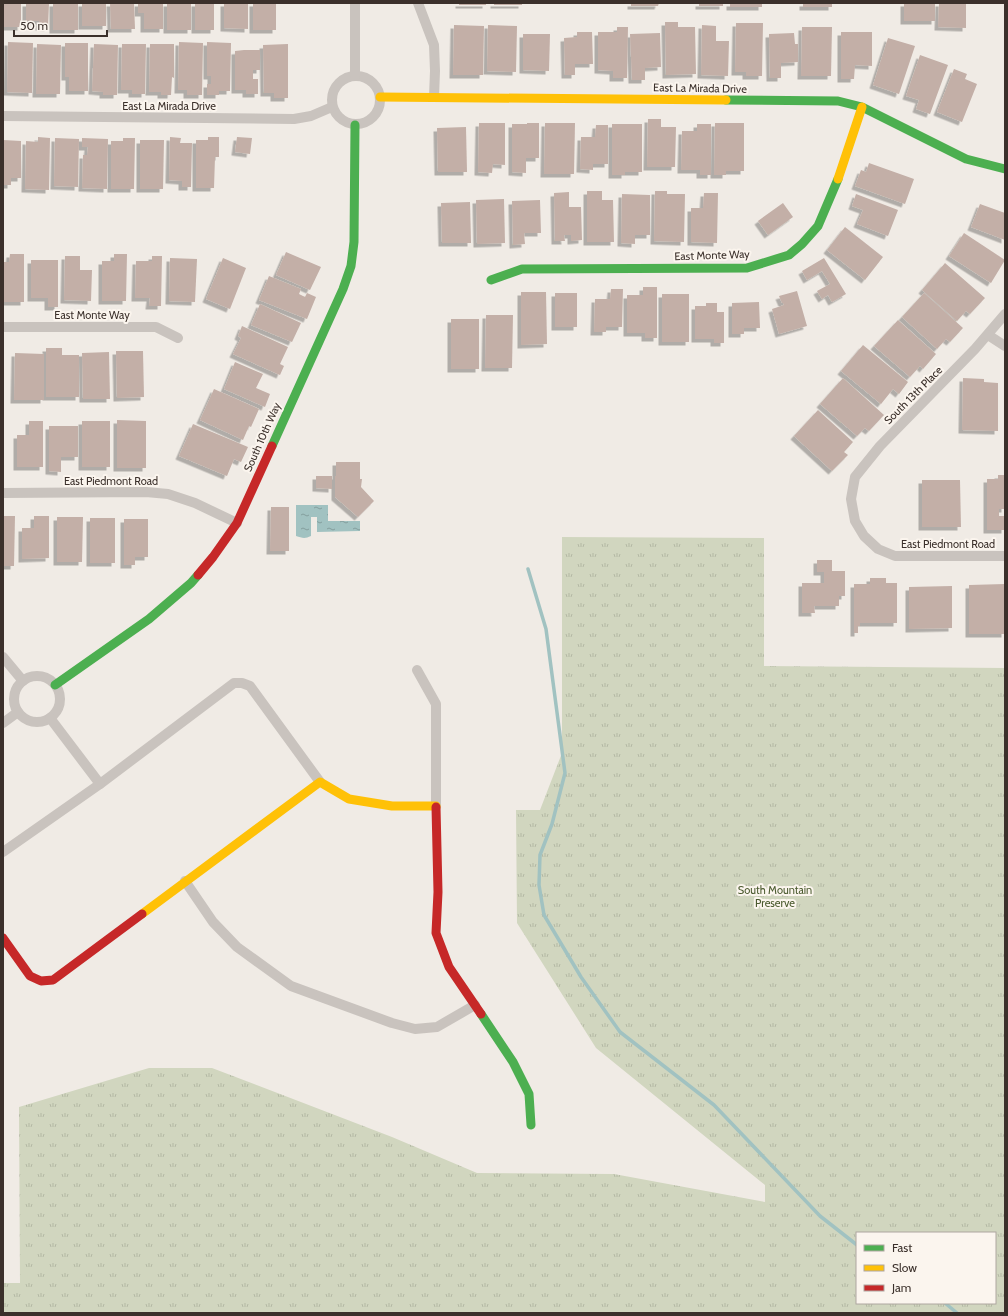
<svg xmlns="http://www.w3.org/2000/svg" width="1008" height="1316" viewBox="0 0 1008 1316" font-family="Cabin,sans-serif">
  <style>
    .park { fill: url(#park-tufts); fill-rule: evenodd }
    .water { fill: url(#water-ripples) }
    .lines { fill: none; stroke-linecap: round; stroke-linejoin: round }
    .stream { stroke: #a1c2c1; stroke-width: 3.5 }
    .building { fill: #c3afa7; filter: url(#shadow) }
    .street { stroke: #c9c3be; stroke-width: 10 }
    .fast { stroke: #4caf50; stroke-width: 9 }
    .slow { stroke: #ffc107; stroke-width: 9 }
    .jam { stroke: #c62828; stroke-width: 9 }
    .labels { text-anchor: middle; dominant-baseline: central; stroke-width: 4; stroke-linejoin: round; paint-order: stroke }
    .street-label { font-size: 11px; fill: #3b302b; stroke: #fbf5ee }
    .park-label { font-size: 11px; fill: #4a5a2e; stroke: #fbf5ee }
  </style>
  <defs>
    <pattern id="park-tufts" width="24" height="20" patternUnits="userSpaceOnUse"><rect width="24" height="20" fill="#d1d6bf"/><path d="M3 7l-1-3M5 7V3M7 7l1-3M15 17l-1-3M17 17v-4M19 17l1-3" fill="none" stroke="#b4b8a4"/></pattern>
    <pattern id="water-ripples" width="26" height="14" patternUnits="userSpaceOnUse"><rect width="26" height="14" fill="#a1c2c1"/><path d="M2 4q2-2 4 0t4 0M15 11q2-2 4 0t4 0" fill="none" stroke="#849e9d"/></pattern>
    <filter id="shadow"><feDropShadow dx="-3.5" dy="3.5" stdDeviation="0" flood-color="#0004"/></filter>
  </defs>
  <rect width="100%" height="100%" fill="#f0ebe5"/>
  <path class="park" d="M562 537 764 538V666L1005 668V1313H3V1283H20L19 1107 149 1068H212L392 1137 477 1173 614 1174 765 1202V1185L596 1048 517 923 516 810H540L562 753ZM857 1233H995V1303H857Z"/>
  <path class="water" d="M296 505H328V521H360V531L317 532V517H311V536C305 539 302 538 296 536Z"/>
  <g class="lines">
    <g class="stream">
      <path d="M528 569 546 629 565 773 552 824 540 855 539 885 544 915 581 977 620 1032 714 1105 820 1216 857 1245"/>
      <path d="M945 1303 957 1313"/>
    </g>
  </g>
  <g class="building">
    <rect x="3" y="3" width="18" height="24"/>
    <path d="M26 3H49L48 28 39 27V21H26Z"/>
    <rect x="53" y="3" width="25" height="27"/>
    <rect x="82" y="3" width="24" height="23"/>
    <path d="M110 3H134L135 29H111Z"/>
    <path d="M138 3H163V29H144V13H138Z"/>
    <rect x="167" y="3" width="24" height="27"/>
    <rect x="195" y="3" width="19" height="27"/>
    <path d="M224 3H248V29L224 28Z"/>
    <rect x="253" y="3" width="23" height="27"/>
    <rect x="459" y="3" width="27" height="2"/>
    <rect x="494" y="3" width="28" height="2"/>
    <path d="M631 3H659L658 6H631Z"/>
    <rect x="699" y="3" width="24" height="3"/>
    <rect x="730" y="3" width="32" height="4"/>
    <rect x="803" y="3" width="29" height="4"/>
    <rect x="904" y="3" width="31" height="18"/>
    <path d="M939 3H966V28L938 27Z"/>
    <path d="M665 22H678V27H695L696 74 666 75Z"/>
    <path d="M736 23H763L762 76H746V72H735Z"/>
    <path d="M454 25 484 26 483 75H453Z"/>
    <path d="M488 25 517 26 516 72 487 71Z"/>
    <path d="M702 25 716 26V41H729L728 76 701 75Z"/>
    <path d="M617 27H628L627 78H613V71L598 70V32H617Z"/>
    <path d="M802 27H832L831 76H801Z"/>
    <path d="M577 32H592L593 64H575V75H565L564 38 577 37Z"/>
    <path d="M841 32H872V66L855 65 854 79H841Z"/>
    <path d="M660 33 661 67 645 68V80H632L630 34Z"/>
    <path d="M794 33 795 44H798V62L781 63V78H770L769 34Z"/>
    <path d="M523 34H550L549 71 523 70Z"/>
    <path d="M888 38 915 46 899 94 873 85Z"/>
    <path d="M8 42 33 43 32 93 7 92Z"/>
    <path d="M179 42 203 43 202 95H187V90H178Z"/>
    <path d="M207 42 231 43 230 91H219V95H207V84H211V76H207Z"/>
    <path d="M65 43H88V91H69V77H65Z"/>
    <path d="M37 44 61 45 60 94H36Z"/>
    <path d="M94 44 118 45 117 95H103V92L92 91Z"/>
    <path d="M122 44H146L145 94H132V90H121Z"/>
    <path d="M150 44H174V78L172 77 171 95H161V92H149Z"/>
    <path d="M288 44V98H274V93H264L263 45Z"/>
    <path d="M244 50H260V70H253V79H258V94H246V90H235V51Z"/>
    <path d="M920 55 948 65 930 114 916 109 919 100 906 96Z"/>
    <path d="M954 69 967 74 965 79 977 84 962 122 937 112Z"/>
    <path d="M648 119H661V127H676L675 167H647Z"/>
    <path d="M479 123H505V165L493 164 492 173 478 172Z"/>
    <path d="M527 123H539V158H526V173L512 172V124H527Z"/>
    <path d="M545 123H575L574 174H544Z"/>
    <path d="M715 123H744V171H726V175H714Z"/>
    <path d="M612 124H642V172H625V175H612Z"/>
    <path d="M697 124H711V175H700V170H681L682 131H697Z"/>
    <path d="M596 125H608V164H593V170L580 169 581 137H595Z"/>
    <path d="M466 127 467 172H438L437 128Z"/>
    <path d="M38 137 50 138 49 190 25 189 26 141 38 142Z"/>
    <path d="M170 137 181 138 180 143H192L191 187H182V181L169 180Z"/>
    <path d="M208 137H219V157H215L214 188H196V140H208Z"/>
    <path d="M237 137 252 138 250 154 235 152Z"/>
    <path d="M55 138 79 139 78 187 54 186Z"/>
    <path d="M82 138 108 139 107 189 82 188 83 155H87L88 147H82Z"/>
    <path d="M123 138H135L134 189H111V141H123Z"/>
    <path d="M3 140 21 141V178H11V185H3Z"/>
    <path d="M140 140H164L163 189H140Z"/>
    <path d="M869 163 914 179 905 204 855 186 861 170 866 172Z"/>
    <path d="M587 191H602V200H613L614 242H587Z"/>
    <path d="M655 191H667V194H685L684 242 654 241Z"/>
    <path d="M569 192V207H581L582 240 571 241V235H564L565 241H555L554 193Z"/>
    <path d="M704 193H718L717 243 691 242V208H703Z"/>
    <path d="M622 194 650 195V235H635V244L621 243Z"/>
    <path d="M856 194 898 210 888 236 857 224 863 210 852 206Z"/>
    <path d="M504 199 505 243 477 244 476 200Z"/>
    <path d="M540 200 541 233H524L525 244 513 245 512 201Z"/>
    <path d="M470 202 471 243H442L441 203Z"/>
    <path d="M783 203 793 217 768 235 758 221Z"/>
    <path d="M980 204 1005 213V240L971 227Z"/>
    <path d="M845 227 883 257 865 280 827 250Z"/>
    <path d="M964 233 1005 260 991 283 949 256Z"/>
    <path d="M286 252 321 267 310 290 276 275Z"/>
    <path d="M10 254H24V302H3V262H9Z"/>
    <path d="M114 254H127L126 301H102V261H114Z"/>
    <path d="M65 256H80V270H92L91 301 64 300Z"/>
    <path d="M152 256H162L161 306H149L150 298H135L136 261H152Z"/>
    <path d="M170 258 197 259 195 302 169 301Z"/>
    <path d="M223 258 246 268 230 309 206 299Z"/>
    <path d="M824 258 846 294 832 302 828 295 822 299 817 291 830 284 822 271 807 280 802 271Z"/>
    <path d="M31 260H58V307H48V298H31Z"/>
    <path d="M945 263 985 298 970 314 966 311 957 321 922 290Z"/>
    <path d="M269 276 301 289 299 294 305 297 307 293 316 297 307 319 259 300Z"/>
    <path d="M643 287H657V338H645V333H627V295H643Z"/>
    <path d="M611 289H623L622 327H606V332H594L595 299H610Z"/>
    <path d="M797 291 807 326 779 334 772 309 784 305 783 303H782L779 296Z"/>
    <path d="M521 292H546L547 344 521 345Z"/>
    <rect x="555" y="293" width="22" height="34"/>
    <path d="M924 293 963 328 950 342 946 339 937 349 902 317Z"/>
    <rect x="662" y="294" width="27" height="48"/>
    <path d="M759 302 760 328H744V334H732V303Z"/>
    <path d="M706 303H717V312H724V343H714V339H695V306H706Z"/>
    <path d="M260 304 301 323 292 342 251 325Z"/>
    <path d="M486 315H513L512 368H485Z"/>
    <rect x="451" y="319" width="28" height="50"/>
    <path d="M898 320 936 354 923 369 920 366 910 377 874 346Z"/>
    <path d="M242 326 288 347 280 364 284 366 280 375 233 354 241 338 238 336Z"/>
    <path d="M863 345 908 382 899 394 893 389 881 404 841 371Z"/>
    <path d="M46 348H62V355H79V397H46Z"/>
    <path d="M116 351H143L144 397 117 398Z"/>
    <path d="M109 352 110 399H83L82 353Z"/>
    <path d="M15 353 44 354V400H14Z"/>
    <path d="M235 362 263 374 256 388 270 394 265 407 224 389Z"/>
    <path d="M843 378 884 415 869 431 865 428 857 436 820 404Z"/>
    <path d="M963 378 984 379V382L998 383V431L962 430Z"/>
    <path d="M214 389 259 409 251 427 249 426 243 440 200 420Z"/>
    <path d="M818 410 853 442 844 452 848 455 832 471 794 436Z"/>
    <path d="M117 420 146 421V468H117Z"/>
    <path d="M29 421H43V467H17V435H29Z"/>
    <rect x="82" y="421" width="28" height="46"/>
    <path d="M193 424 248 447 241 462 234 459 227 476 179 456Z"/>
    <path d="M49 426H78V457H61V472L49 471Z"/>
    <path d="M336 462H360V479H362L361 487 374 501 358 517 335 497V476H336Z"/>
    <path d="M998 475H1005V509H999V516H1005V530H987V479H998Z"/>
    <path d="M316 476H332V489L316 488Z"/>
    <path d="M922 480H960L961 527H922Z"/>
    <path d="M271 507H289V551H270Z"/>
    <path d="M3 516H15L14 566H3Z"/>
    <path d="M34 516H49V558L22 559V528H34Z"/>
    <path d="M57 517H83L82 562H57Z"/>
    <rect x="90" y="518" width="25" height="45"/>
    <path d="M124 519H148V557H135V565H124Z"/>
    <path d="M817 560H832V571H845V596H839V606H814L815 613H802V583H824V572H817Z"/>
    <path d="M870 578H886V583H897V623H860V626H858V633H854V584H870Z"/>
    <path d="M1005 584V634H969V585Z"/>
    <path d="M952 586V628L909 629V587Z"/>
  </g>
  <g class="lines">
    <g class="street">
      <path d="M418 3 434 45 435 71 434 97"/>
      <circle cx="356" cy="100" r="24"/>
      <path d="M355 76V3"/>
      <path d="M3 116 294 119 311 116 332 107"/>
      <path d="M1005 314 975 349 880 446 855 477 851 499 855 521 864 536 878 549 895 556H1005"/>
      <path d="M3 327H156L178 338"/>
      <path d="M988 335 1005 346"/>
      <path d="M3 493 146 492 168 494 195 503 237 523"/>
      <path d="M3 657 23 681"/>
      <path d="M417 670 436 704V806"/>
      <circle cx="37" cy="699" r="23"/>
      <path d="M3 723 18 712"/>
      <path d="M100 784 234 683H242L250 686 320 782"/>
      <path d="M3 852 100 784 50 718"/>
      <path d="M185 881 213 922 237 947 291 986 392 1023 415 1029 437 1027 475 1005"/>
    </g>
    <g class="fast">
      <path d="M726 100 838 101 862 107 966 159 1005 169"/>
      <path d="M491 280 522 269 747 268 789 255 802 244 818 226 838 179"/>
      <path d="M272 446 343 289 351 266 354 242 355 125"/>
      <path d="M55 685 149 619 191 583 198 575"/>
      <path d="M481 1014 513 1062 529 1094 531 1125"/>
    </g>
    <g class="slow">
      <path d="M380 97 726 100"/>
      <path d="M838 179 862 107"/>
      <path d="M142 914 320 782 349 799 392 806H436V807"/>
    </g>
    <g class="jam">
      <path d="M198 575 213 557 237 523 272 446"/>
      <path d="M436 807 438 892 436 933 449 967 481 1014"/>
      <path d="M3 938 30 976 41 981 53 980 142 914"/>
    </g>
  </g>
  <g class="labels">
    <g class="street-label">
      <text transform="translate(700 88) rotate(1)">East La Mirada Drive</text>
      <text x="169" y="106">East La Mirada Drive</text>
      <text transform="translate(712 255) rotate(-2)">East Monte Way</text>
      <text x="92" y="315">East Monte Way</text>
      <text transform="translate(913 395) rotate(-45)">South 13th Place</text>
      <text transform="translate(262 437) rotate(-66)">South 10th Way</text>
      <text x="111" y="481">East Piedmont Road</text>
      <text x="948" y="544">East Piedmont Road</text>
    </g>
    <g class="park-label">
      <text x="775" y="890">South Mountain<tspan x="775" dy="13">Preserve</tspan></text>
    </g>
  </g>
  <rect width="1008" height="1316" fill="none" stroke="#3b302b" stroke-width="8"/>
  <rect x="856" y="1232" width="140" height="72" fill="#fbf5ee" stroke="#aea6a0"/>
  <rect x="864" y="1245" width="20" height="6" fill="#4caf50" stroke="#aea6a0"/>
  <text x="892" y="1252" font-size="12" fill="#3b302b">Fast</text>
  <rect x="864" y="1265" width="20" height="6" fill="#ffc107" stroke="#aea6a0"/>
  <text x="892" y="1272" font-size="12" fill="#3b302b">Slow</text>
  <rect x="864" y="1285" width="20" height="6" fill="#c62828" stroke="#aea6a0"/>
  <text x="892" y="1292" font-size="12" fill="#3b302b">Jam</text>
  <path d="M14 30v6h93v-6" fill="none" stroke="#3b302b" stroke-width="2"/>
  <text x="20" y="30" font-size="12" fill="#3b302b" stroke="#fbf5ee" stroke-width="3" paint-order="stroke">50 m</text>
</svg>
